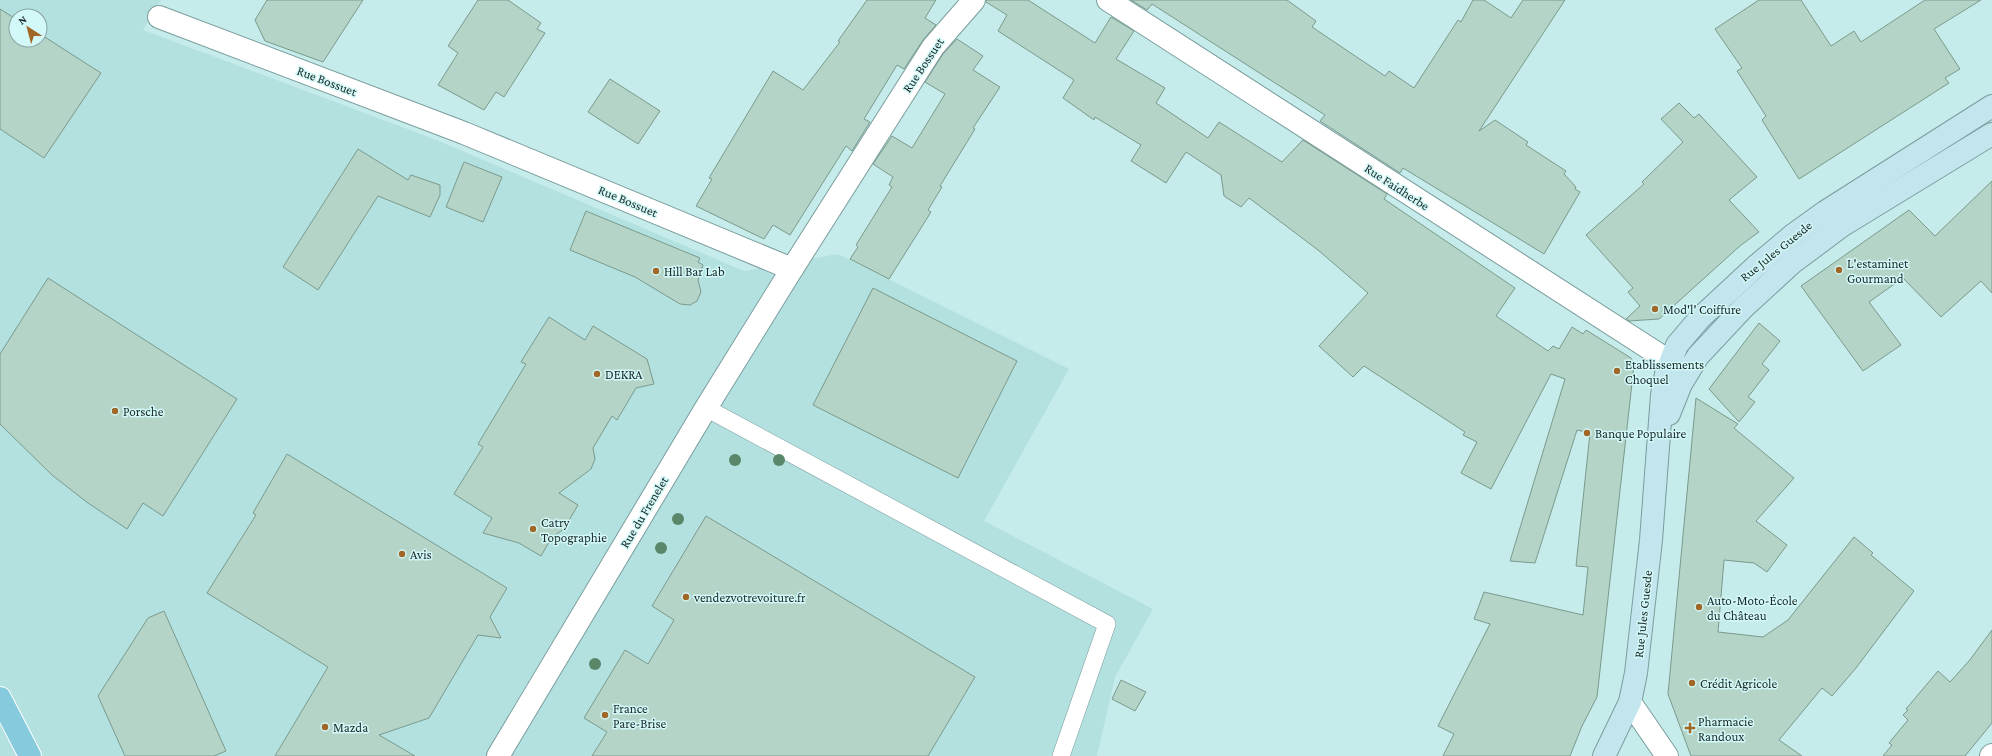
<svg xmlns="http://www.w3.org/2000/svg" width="1992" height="756" viewBox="0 0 1992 756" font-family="'Crimson Pro',serif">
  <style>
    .built { fill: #b2e1e0; fill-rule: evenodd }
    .building { fill: #b3d4c7; stroke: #7b9a8d }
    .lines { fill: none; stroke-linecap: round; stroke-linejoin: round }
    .lane-casing { stroke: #7a9d9d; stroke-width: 18 }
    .street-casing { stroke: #7a9d9d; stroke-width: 24 }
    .secondary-casing { stroke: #7a9d9d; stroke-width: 24 }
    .primary-casing { stroke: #fff; stroke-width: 24 }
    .lane { stroke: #fff; stroke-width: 17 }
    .street { stroke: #fff; stroke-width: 22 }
    .secondary { stroke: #c2e5ee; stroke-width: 22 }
    .primary { stroke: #85cadd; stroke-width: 22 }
    .tree { fill: #5a876a }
    .poi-dot { fill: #a16726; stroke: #d2f8f7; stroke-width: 1.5 }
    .labels { text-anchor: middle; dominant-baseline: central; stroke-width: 3; stroke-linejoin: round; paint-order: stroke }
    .street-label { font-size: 13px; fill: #1a2828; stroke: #d2f8f7 }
    .poi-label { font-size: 13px; fill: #1a2828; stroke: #d2f8f7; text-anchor: start }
  </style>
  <rect width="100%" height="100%" fill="#c5ebea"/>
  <path class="built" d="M0 0H161L143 30 434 139 744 271 838 254 1069 369 984 521 1153 609 1115 677 1097 756H0ZM16 16H40V40H16Z"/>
  <g class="building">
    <path d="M267 0H363L323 62 265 41 255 20Z"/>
    <path d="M478 0H508L541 23 537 29 545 33 504 97 496 92 484 110 438 85 458 53 448 46Z"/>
    <path d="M867 0H936L925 18 936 25 923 40 904 69 897 65 864 119 870 122 852 151 846 146 790 235 773 225 764 239 696 206 712 179 709 178 773 71 803 90 840 42 838 41Z"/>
    <path d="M986 0H1028L1095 43 1111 17 1134 31 1116 59 1165 88 1156 103 1208 138 1219 122 1282 162 1303 140 1387 194 1384 199 1515 288 1496 316 1548 351 1553 346 1559 349 1572 327 1583 334 1586 330 1631 358 1634 365 1597 697 1582 726 1570 756H1443L1454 734 1438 726 1490 624 1474 619 1484 592 1583 615 1588 567 1576 566 1590 433 1577 430 1535 563 1510 561 1565 379 1551 374 1491 489 1461 473 1477 442 1463 435 1465 432 1364 366 1353 377 1319 346 1368 293 1318 250 1249 198 1241 207 1224 196 1221 175 1186 152 1166 183 1131 161 1141 145 1095 117 1094 120 1063 98 1074 80 998 31 1007 15 986 2Z"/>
    <path d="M1131 0H1287L1316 21 1312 27 1385 76 1389 71 1414 88 1458 20 1461 22 1473 0H1484L1511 18 1523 0H1565L1479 131 1495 120 1528 142 1526 145 1566 171 1564 174 1576 187 1575 189 1580 192 1544 254 1403 168 1400 173 1320 121 1325 115 1152 4 1147 10Z"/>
    <path d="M1759 0H1801L1831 46 1854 31 1861 42 1925 0H1981L1934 29 1960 69 1945 78 1949 83 1799 179 1762 120 1766 116 1737 71 1742 68 1715 29Z"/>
    <path d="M0 9 16 19V40H40V34L101 73 44 158 0 129Z"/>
    <path d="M957 39 983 56 973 70 1000 87 973 128 975 129 940 186 942 187 928 210 931 212 889 279 850 259 858 247 856 245 892 187 889 185 893 177 873 164 892 136 912 148 945 94 925 82 943 54Z"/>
    <path d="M610 79 660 111 638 144 588 112Z"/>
    <path d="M1679 103 1694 118 1699 114 1757 177 1729 200 1759 232 1741 245 1659 319 1629 321 1626 319 1640 306 1628 292 1633 288 1586 235 1644 184 1642 182 1683 142 1661 119Z"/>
    <path d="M358 149 408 180 411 175 440 185V195L430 217 378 196 318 290 283 267Z"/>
    <path d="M464 162 502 177 483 222 446 207Z"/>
    <path d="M1992 181V293L1981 281 1941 317 1903 278 1869 302 1901 345 1863 371 1801 286 1909 210 1935 236Z"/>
    <path d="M586 211 700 258 698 262 703 265 698 280 701 292 697 301 690 305 680 304 635 277 570 250Z"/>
    <path d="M48 278 237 399 163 516 143 503 127 529 88 503 52 475 0 424V354Z"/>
    <path d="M873 288 1017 361 958 478 813 405Z"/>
    <path d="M549 317 585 340 593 326 647 359 654 384 636 388 617 420 612 416 593 448 595 459 591 469 559 493 578 505 564 529 552 537 541 556 519 543 483 533 492 518 454 494 483 447 478 444 526 364 521 362Z"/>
    <path d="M1759 323 1780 341 1762 364 1769 370 1748 397 1755 402 1739 422 1709 389Z"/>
    <path d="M1696 398 1738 424 1734 428 1794 478 1756 521 1787 545 1767 572 1754 563 1724 560 1718 632 1763 637 1788 620 1854 537 1873 553 1871 555 1914 591 1856 668 1832 696 1822 688 1779 740 1802 756H1691L1668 694Z"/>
    <path d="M287 454 507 588 490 617 501 638 478 635 429 718 379 735 415 756H275L328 667 207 593 256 515 253 513Z"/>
    <path d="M706 516 975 677 928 756H592L607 732 584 718 625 650 648 664 674 620 652 606Z"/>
    <path d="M164 611 226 751 214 756H125L98 696 148 618Z"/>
    <path d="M1992 630V723L1965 756H1883L1892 745 1889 743 1908 720 1903 715 1908 710 1906 709 1938 671 1950 682 1969 661Z"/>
    <path d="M1121 680 1146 692 1135 711 1112 699Z"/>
  </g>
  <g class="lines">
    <g class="lane-casing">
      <path id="lane" d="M706 408 1107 624 1061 756"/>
    </g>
    <g class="street-casing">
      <g id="street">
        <path d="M1108 0 1686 372"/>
        <path d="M159 17 464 133 792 269 933 47 974 0"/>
        <path d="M1630 702 1667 756"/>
        <path d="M498 756 706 408 792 269"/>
        <path d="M1991 756 1992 755"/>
      </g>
    </g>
    <g class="secondary-casing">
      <g id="secondary">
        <path d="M1669 414 1681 384 1698 356 1743 308 1792 263 1843 225 1992 134"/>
        <path d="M1604 756 1630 702 1636 673 1651 540 1662 395 1666 374 1677 345 1700 318 1755 267 1793 235 1825 212 1992 106"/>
      </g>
    </g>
    <g class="primary-casing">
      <path id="primary" d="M0 698 30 756"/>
    </g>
    <use href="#lane" class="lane"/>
    <use href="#street" class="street"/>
    <use href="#secondary" class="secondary"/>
    <use href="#primary" class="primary"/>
  </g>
  <g class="tree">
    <circle cx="735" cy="460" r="6"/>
    <circle cx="779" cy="460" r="6"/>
    <circle cx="678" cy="519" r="6"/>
    <circle cx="661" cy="548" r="6"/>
    <circle cx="595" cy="664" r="6"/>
  </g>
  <g class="poi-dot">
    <circle cx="1839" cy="270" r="4"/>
    <circle cx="656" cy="271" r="4"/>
    <circle cx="1655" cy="309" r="4"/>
    <circle cx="1617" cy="371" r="4"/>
    <circle cx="597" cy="374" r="4"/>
    <circle cx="115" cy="411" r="4"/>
    <circle cx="1587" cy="433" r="4"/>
    <circle cx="533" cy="529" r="4"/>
    <circle cx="402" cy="554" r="4"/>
    <circle cx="686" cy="597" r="4"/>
    <circle cx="1699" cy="607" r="4"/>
    <circle cx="1692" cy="683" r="4"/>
    <circle cx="605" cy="715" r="4"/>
    <circle cx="325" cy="727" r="4"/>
    <path d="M1688 722h4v4h4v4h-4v4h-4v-4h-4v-4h4z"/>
  </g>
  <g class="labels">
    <g class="street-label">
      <text transform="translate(923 65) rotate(-56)">Rue Bossuet</text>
      <text transform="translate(327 81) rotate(21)">Rue Bossuet</text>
      <text transform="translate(1397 187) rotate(33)">Rue Faidherbe</text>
      <text transform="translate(628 201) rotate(23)">Rue Bossuet</text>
      <text transform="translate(1776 251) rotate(-39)">Rue Jules Guesde</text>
      <text transform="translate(644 512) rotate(-59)">Rue du Frenelet</text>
      <text transform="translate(1643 614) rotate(-84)">Rue Jules Guesde</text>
    </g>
    <g class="poi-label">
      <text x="1847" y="263">L'estaminet<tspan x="1847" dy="15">Gourmand</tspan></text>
      <text x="664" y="271">Hill Bar Lab</text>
      <text x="1663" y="309">Mod'l' Coiffure</text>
      <text x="1625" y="364">Etablissements<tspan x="1625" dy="15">Choquel</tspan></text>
      <text x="605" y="374">DEKRA</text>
      <text x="123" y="411">Porsche</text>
      <text x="1595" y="433">Banque Populaire</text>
      <text x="541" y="522">Catry<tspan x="541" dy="15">Topographie</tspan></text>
      <text x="410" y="554">Avis</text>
      <text x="694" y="597">vendezvotrevoiture.fr</text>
      <text x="1707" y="600">Auto-Moto-École<tspan x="1707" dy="15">du Château</tspan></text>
      <text x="1700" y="683">Crédit Agricole</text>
      <text x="613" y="708">France<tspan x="613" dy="15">Pare-Brise</tspan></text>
      <text x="1698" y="721">Pharmacie<tspan x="1698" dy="15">Randoux</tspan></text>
      <text x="333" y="727">Mazda</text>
    </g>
  </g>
  <g transform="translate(28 28) rotate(324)"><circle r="19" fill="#d2f8f7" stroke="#88a5a4"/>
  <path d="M0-3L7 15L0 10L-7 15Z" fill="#a16726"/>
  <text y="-6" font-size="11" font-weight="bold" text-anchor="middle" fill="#1a2828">N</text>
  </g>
</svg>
